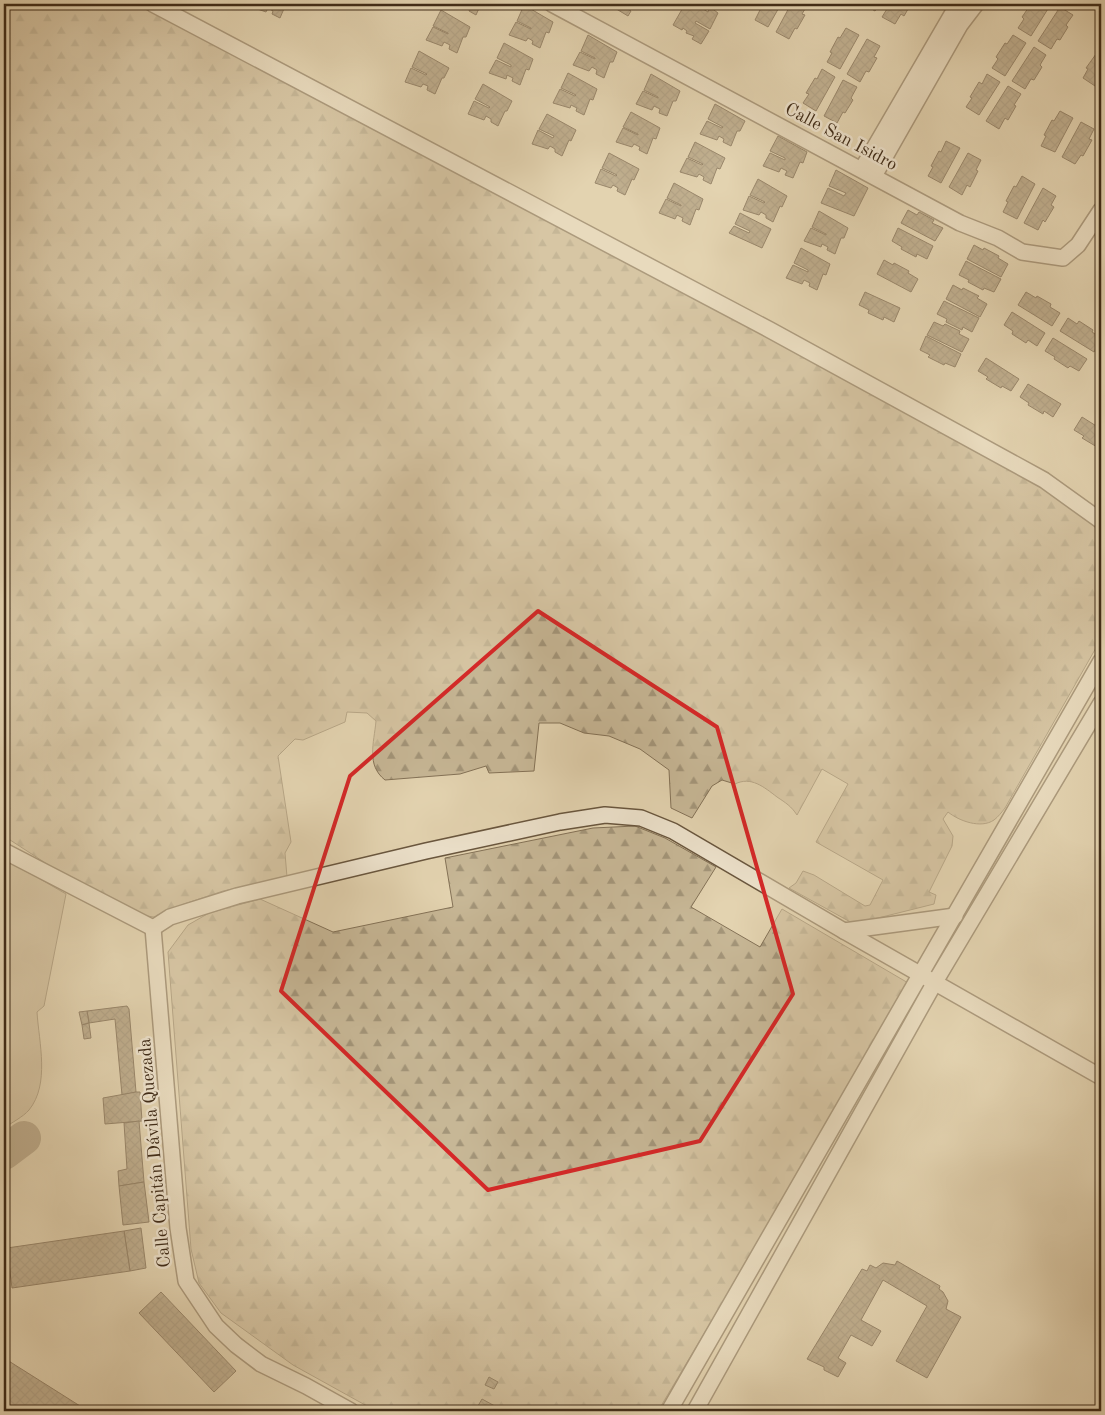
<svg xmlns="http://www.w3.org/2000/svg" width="1105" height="1415" viewBox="0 0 1105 1415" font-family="'Old Standard TT',serif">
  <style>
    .grass { fill: #c7b796; stroke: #847257 }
    .forest { fill: url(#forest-firs); stroke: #847257 }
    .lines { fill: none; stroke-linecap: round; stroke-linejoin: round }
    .taxiway { stroke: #928064; stroke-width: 34 }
    .building { fill: url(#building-cross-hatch); stroke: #402c18 }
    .minor-casing { stroke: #69563e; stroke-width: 18 }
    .minor { stroke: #ede2cc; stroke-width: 15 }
    .marked { fill: none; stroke: #d62828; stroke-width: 4; stroke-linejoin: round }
    .labels { text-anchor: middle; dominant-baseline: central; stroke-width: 5; stroke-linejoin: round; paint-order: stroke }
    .street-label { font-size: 18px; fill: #402c18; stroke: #ede2cc }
  </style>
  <defs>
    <pattern id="forest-firs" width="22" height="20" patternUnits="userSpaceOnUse" patternTransform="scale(1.25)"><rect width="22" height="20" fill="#c7b796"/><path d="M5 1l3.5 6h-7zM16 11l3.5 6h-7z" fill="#a39579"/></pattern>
    <pattern id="building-cross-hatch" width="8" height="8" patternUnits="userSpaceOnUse" patternTransform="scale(1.25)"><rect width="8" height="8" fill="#958367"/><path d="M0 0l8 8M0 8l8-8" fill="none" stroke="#7b6b54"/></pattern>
  </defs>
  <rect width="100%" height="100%" fill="#e3d3b0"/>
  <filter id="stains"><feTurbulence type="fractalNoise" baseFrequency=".004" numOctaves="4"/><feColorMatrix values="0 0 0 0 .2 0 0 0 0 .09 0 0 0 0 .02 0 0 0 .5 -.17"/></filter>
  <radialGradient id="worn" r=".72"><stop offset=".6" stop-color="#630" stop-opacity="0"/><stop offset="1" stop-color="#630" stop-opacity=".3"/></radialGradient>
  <path class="grass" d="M4 858 66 894 44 1006 37 1012C39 1043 50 1084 29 1110 23 1117 11 1123 4 1128Z"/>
  <g class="forest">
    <path d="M4 4H153L1044 480 1101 524V639L1005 808C1002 812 998 817 994 820 981 829 959 821 948 812L943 819 953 836 952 846 929 892 936 895 934 904 854 924 789 888 796 883 803 871 814 875 865 906 870 905 883 880 816 842 848 784 822 769 797 815C791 806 786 803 777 797 764 787 751 776 735 784L722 780 712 786 692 818 671 808 669 770 640 749 609 736 584 733 560 723H539L534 771 489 773 486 766 460 774 385 780C366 765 374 743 376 721L367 713 347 712 345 722 303 740 295 739 278 756 291 842 285 853 287 877 223 891 184 904 154 917 133 914 70 879 4 836Z"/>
    <path d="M635 826 665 838 716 867 691 907 760 947 782 909 915 987 821 1137 658 1411H376L293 1365 221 1313 199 1283 191 1249 168 952 188 925 209 913 260 899 333 932 453 907 445 858 593 828Z"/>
  </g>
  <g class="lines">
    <path class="taxiway" d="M4 1153 24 1138"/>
  </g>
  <g class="building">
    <path d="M251 4H286L280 18 272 14 273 11 268 8 266 12 249 6Z"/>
    <path d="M448 4H481L476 15 469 11 470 8 464 5 462 9Z"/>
    <path d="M608 4H631L628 9 631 11 628 16Z"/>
    <path d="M685 4H695L708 12 710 7 718 13 710 29 696 21 695 23 709 31 701 44 692 39 694 36 686 33 687 31 683 28 682 30 673 25Z"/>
    <path d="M761 4H781L768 27 755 20 760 10 758 9Z"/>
    <path d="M791 4H808L802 14 805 15 797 29 795 28 789 39 776 32Z"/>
    <path d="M863 4H880L875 11Z"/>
    <path d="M890 4H911L904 16 901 14 895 24 882 17Z"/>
    <path d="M1031 4H1051L1031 36 1018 28 1024 19 1022 17Z"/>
    <path d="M524 5 553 22 549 33 546 32 540 48 532 44 533 41 528 38 526 41 509 35 516 22 531 29V28L517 21Z"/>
    <path d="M1060 7 1073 15 1066 25 1068 27 1060 40 1057 39 1051 49 1038 41Z"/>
    <path d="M441 10 470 27 466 37H463L457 53 449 49 450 45 444 42 442 46 426 40 433 27 448 34V33L433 26Z"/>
    <path d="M846 28 859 35 840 69 827 62 832 53 830 52 838 37 840 38Z"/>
    <path d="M588 35 617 52 613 62H610L604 78 596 74 597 70 592 67 589 71 573 65 580 52 595 59V58L581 51Z"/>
    <path d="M1013 35 1026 43 1005 76 992 68 998 59 996 57 1005 43 1007 44Z"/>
    <path d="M867 39 880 46 874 57 877 58 869 72 866 71 860 82 847 74Z"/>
    <path d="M504 43 533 59 529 70 526 69 520 85 512 81 513 78 507 75 506 79 489 73 496 60 511 67V65L497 58Z"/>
    <path d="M1034 47 1046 55 1040 65 1042 67 1034 80 1031 79 1025 89 1012 81Z"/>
    <path d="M1101 49V77L1095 86 1083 78 1088 69 1086 68 1096 54 1098 55Z"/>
    <path d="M419 51 449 68 444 78H442L435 94 427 90 428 86 423 84 421 87 405 82 411 68 426 75 427 74 412 67Z"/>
    <path d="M822 69 835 77 816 111 803 103 809 94 806 93 815 78 817 79Z"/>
    <path d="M568 73 597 89 593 100 590 99 584 115 576 111 577 108 571 105 570 108 553 103 560 89 575 96 576 95 561 88Z"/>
    <path d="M651 74 680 91 676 101H673L667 116 659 113 660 109 654 106 652 110 636 104 643 91 658 98V97L644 90Z"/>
    <path d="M987 74 1000 82 979 115 966 107 972 98 970 97 979 82 982 84Z"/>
    <path d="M843 80 857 87 851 98 853 100 845 113 843 112 837 123 824 116Z"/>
    <path d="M483 84 512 101 507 111H505L498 126 491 122V119L486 116 484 120 468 114 474 101 489 108 490 107 475 99Z"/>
    <path d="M1008 86 1021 94 1014 105 1016 106 1008 120 1005 118 999 129 986 121Z"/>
    <path d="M715 104 745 121 740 131H737L731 146 723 142 724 139 719 136 717 140 700 134 707 121 722 128 723 127 708 119Z"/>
    <path d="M1060 111 1073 118 1055 152 1041 146 1046 136 1044 135 1052 120 1054 121Z"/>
    <path d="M631 112 660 128 656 139 653 138 647 154 639 150 640 147 634 144 632 147 616 142 623 128 638 135V134L623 127Z"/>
    <path d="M547 114 576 130 571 141 569 140 562 156 555 152V149L550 146 548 149 532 144 538 130 553 138 554 136 539 129Z"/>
    <path d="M1081 122 1094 129 1089 139 1092 140 1083 156 1081 155 1075 164 1062 157Z"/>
    <path d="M778 136 807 152 803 163 800 162 793 178 785 175 787 171 781 168 779 172 763 166 770 153 785 160V158L770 151Z"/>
    <path d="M946 141 960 148 941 183 928 176 933 167 931 166 939 151 941 152Z"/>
    <path d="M695 142 725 158 720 169 717 168 711 184 703 180 704 177 699 174 697 177 680 172 687 158 702 165 703 164 688 157Z"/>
    <path d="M609 153 639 169 634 180 632 179 625 195 617 191 618 188 613 185 611 188 595 183 601 169 616 176 617 175 602 168Z"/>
    <path d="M968 153 981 160 976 170 978 171 970 187 967 185 962 195 949 187Z"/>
    <path d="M836 170 868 188 854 216 821 203 828 188 844 196 846 193 829 186Z"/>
    <path d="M1022 176 1035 184 1017 219 1003 212 1008 202 1006 201 1014 186 1016 187Z"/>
    <path d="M758 179 787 196 782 207 780 206 773 222 766 218V215L761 212 759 215 743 210 749 196 764 203 765 202 750 195Z"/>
    <path d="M674 183 703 199 699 210 696 209 690 225 682 221 683 218 677 215 675 219 659 213 666 199 681 206V205L667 198Z"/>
    <path d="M1043 188 1056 196 1051 205 1054 207 1045 222 1043 220 1038 230 1024 223Z"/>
    <path d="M908 210 917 215 919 212 934 220 932 223 943 228 935 241 901 223Z"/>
    <path d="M819 211 848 228 844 238H841L835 254 827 250 828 247 822 244 821 247 804 241 811 228 826 235V234L812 227Z"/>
    <path d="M740 213 771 229 762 248 729 233 734 226 749 233 750 231 735 224Z"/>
    <path d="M898 228 933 246 927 259 917 254 916 257 901 249 902 247 892 241Z"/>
    <path d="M974 245 983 250 984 248 999 256 998 258 1008 264 1001 277 967 259Z"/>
    <path d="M801 248 830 264 826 275 823 274 817 290 809 286 810 283 804 280 802 284 786 278 793 265 808 272V270L794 263Z"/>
    <path d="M884 260 893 265 894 263 909 271 908 273 918 279 911 292 877 274Z"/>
    <path d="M966 261 1001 279 994 292 984 288 983 290 968 282 969 280 959 275Z"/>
    <path d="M953 285 962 290 963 288 979 296 977 298 987 304 980 317 946 299Z"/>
    <path d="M865 292 900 308 894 322 884 317 883 320 868 313 869 310 859 305Z"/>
    <path d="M1026 292 1036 298 1037 296 1051 304 1050 307 1060 313 1052 326 1018 305Z"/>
    <path d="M944 301 979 318 972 332 963 327 962 330 946 322 947 319 937 314Z"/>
    <path d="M1012 312 1045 333 1037 346 1028 340 1026 343 1012 334 1013 331 1004 325Z"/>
    <path d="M1068 318 1077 324 1079 321 1093 330 1092 332 1101 338 1094 352 1060 331Z"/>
    <path d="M934 322 943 326 945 324 960 331 959 334 969 339 962 352 927 335Z"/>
    <path d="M926 336 961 354 955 367 945 363 944 365 928 357 930 355 920 350Z"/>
    <path d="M1053 338 1087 359 1079 371 1070 366 1068 368 1054 359 1055 357 1045 351Z"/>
    <path d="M986 358 1019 379 1011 391 1002 386 1001 388 986 379 988 377 978 371Z"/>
    <path d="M1028 384 1061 404 1053 417 1044 411 1043 414 1028 405 1029 403 1020 397Z"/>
    <path d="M1082 417 1101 429V447L1098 445 1097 447 1082 438 1084 436 1074 430Z"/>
    <path d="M127 1006 129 1009 136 1092 122 1095 115 1019 89 1023 87 1011Z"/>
    <path d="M87 1011 89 1023 82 1025 79 1012Z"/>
    <path d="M89 1023 91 1038 84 1039 82 1025Z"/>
    <path d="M136 1092H140L142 1121 105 1124 103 1098Z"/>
    <path d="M139 1121 144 1182 119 1186 118 1171 127 1169 124 1123Z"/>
    <path d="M144 1182 149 1222 123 1225 119 1186Z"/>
    <path d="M141 1228 146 1268 130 1271 124 1231Z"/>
    <path d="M124 1231 130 1271 12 1288 7 1248Z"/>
    <path d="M897 1261 940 1286 939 1289 943 1292 948 1301 946 1309 961 1317 927 1378 896 1361 927 1306 883 1280 861 1320 881 1331 872 1346 851 1335 838 1358 846 1363 838 1377 824 1370V1367L807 1359 862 1269 867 1271 870 1265 876 1268 883 1263 895 1265Z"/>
    <path d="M161 1292 236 1371 214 1392 139 1313Z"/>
    <path d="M4 1358 88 1411H9L4 1408Z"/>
    <path d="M489 1377 498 1382 494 1389 485 1385Z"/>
    <path d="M482 1399 504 1411H475Z"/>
  </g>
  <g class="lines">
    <g class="minor-casing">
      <g id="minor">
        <path d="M153 4 770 330 1044 480 1101 521"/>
        <path d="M552 4 960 223 998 238 1022 252 1063 258 1078 245 1101 210"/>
        <path d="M862 169 958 4"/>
        <path d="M874 176 960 25 976 4"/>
        <path d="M4 851 153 928"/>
        <path d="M153 928 170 917 237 896 426 851 560 822 605 815 641 818 673 831 844 931 1101 1077"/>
        <path d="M153 928 178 1228 186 1281 216 1326 236 1345 261 1364 306 1386 351 1411"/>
        <path d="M844 931 955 916"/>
        <path d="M669 1411 1101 661"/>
        <path d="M695 1411 935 982 1101 703"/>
      </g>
    </g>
    <use href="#minor" class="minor"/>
  </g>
  <path d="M0 0H1105V1415H0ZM538 611 717 727 793 994 700 1141 488 1190 281 991 350 776Z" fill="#e3d3b0" fill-opacity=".55" fill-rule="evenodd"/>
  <path class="marked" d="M538 611 717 727 793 994 700 1141 488 1190 281 991 350 776Z"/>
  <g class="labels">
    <g class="street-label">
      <text transform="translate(841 137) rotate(28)">Calle San Isidro</text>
      <text transform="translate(155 1153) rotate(-95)">Calle Capitán Dávila Quezada</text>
    </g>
  </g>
  <rect width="1105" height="1415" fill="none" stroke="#e3d3b0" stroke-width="20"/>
  <rect x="5" y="5" width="1095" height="1405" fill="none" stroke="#402c18" stroke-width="2.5"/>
  <rect x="10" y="10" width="1085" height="1395" fill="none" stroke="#402c18"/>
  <rect width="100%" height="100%" filter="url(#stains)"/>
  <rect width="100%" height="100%" fill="url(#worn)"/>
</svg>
